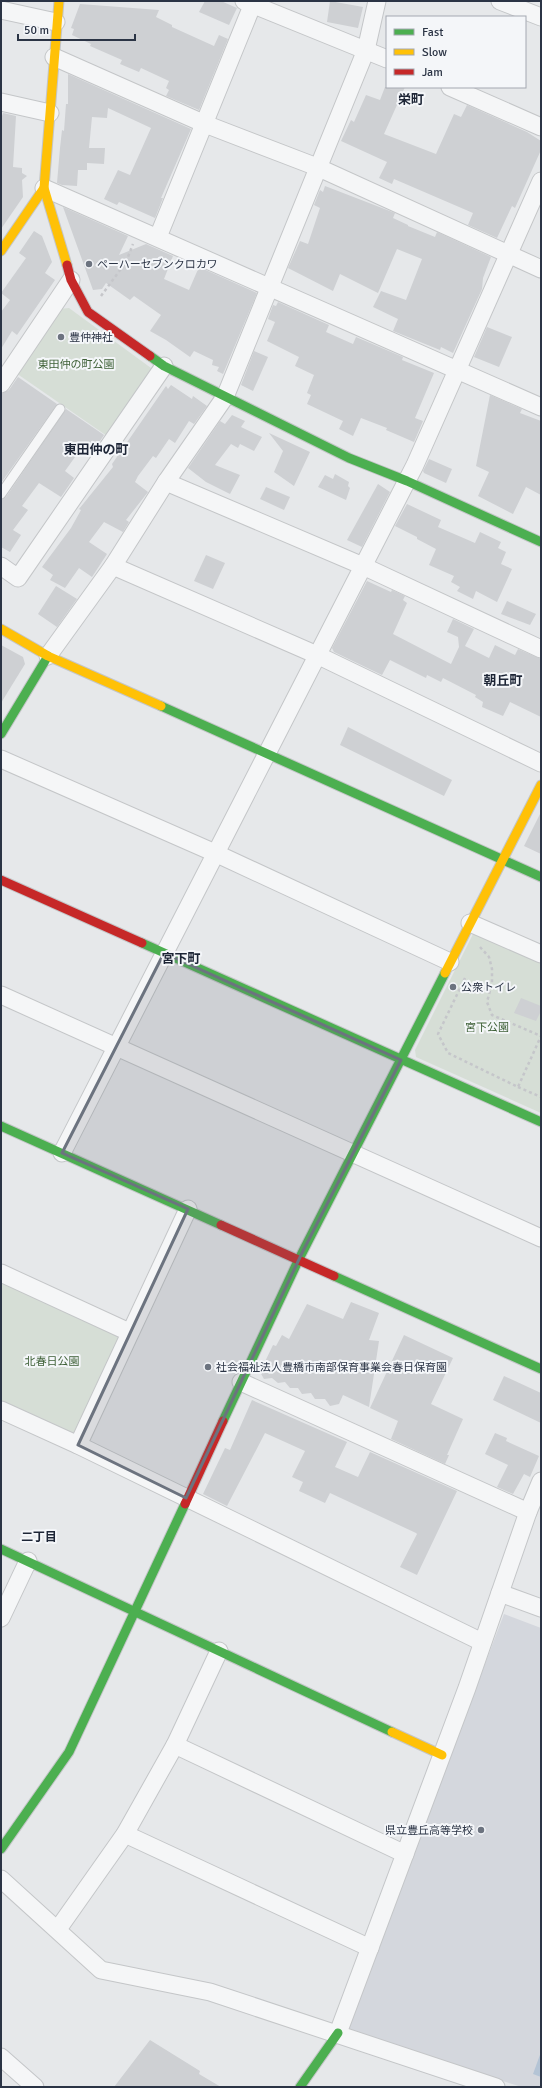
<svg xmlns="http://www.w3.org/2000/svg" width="542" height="2088" viewBox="0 0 542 2088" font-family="Signika,'Noto Sans JP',sans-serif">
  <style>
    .built { fill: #d4d7dd }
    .green { fill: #d6ded6 }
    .water { fill: #b4c4d5 }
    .building { fill: #ced0d3 }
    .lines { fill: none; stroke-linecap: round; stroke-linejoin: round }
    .lane-casing { stroke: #c4c6c8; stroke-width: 11 }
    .street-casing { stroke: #c4c6c8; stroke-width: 19 }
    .fast-casing { stroke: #c4c6c8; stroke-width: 11 }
    .slow-casing { stroke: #c4c6c8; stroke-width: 11 }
    .jam-casing { stroke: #c4c6c8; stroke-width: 11 }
    .path { stroke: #c5c6ca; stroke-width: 2.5; stroke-dasharray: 3 3; stroke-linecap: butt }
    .lane { stroke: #f5f6f7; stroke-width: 9 }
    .street { stroke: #f5f6f7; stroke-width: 17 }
    .fast { stroke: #4caf50; stroke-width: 9 }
    .slow { stroke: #ffc107; stroke-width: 9 }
    .jam { stroke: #c62828; stroke-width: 9 }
    .marked { fill: #6c737f; fill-opacity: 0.2; stroke: #6c737f; stroke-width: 3; stroke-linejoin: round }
    .poi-dot { fill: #6c737f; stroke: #f4f6f9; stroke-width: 1.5 }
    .labels { text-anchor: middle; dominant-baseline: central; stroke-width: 4; stroke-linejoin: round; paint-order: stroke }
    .poi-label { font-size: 11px; fill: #2b3445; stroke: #f4f6f9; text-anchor: start }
    .park-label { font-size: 11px; fill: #3f6138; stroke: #f4f6f9 }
    .neighbourhood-label { font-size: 12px; font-weight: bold; fill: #1d2536; stroke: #f4f6f9 }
    .quarter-label { font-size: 13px; font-weight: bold; fill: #1d2536; stroke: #f4f6f9 }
  </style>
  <rect width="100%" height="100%" fill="#e6e8ea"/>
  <path class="built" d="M504 1614 541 1628V2087H522L345 2032Z"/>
  <g class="green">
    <path d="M69 308 151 368 150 377 107 436 16 373 59 309Z"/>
    <path d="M481 932 541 959V1113L416 1057 415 1050 473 934Z"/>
    <path d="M1 1280 117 1331 120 1339 75 1435 1 1404Z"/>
  </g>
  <path class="water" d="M541 2052V2077L533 2074Z"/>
  <g class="building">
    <path d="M205 1H221L237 8 229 25 199 12Z"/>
    <path d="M330 1 363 7 358 28 327 22Z"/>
    <path d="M80 4 159 10 156 17 172 25V27L214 46 219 35 228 39 199 110 166 96 169 90 166 88 169 81 141 68 139 72 120 64 122 60 90 46 91 44 72 35 74 29 71 28Z"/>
    <path d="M68 74 191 129 161 198H163L155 218 119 202 117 205 104 199 118 170 130 175 151 128 108 108 107 118 92 117 89 148H105L104 164 87 163V170H78L77 186 62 185 57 183 60 148 62 130 64 131 66 104H68Z"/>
    <path d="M385 87H405L384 134 436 154 454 114 461 117 467 105 527 132 541 141V150L515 208 512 206 497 238 468 225 473 213 394 179 392 184 379 178 387 162 341 141 351 120 354 122 366 95 380 100Z"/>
    <path d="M3 113 16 116 13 167 22 168V173L27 176 22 180 23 197 1 229V119Z"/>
    <path d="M325 186 395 213 393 218 408 225V226L435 237 437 232 491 257 483 278 482 289 453 353 441 347 440 350 393 331 398 319 373 307 381 291 406 300 422 259 397 249 378 293 340 274 333 291 288 268 300 241 308 244 320 208 314 205 320 190 323 192Z"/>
    <path d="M63 207 128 236 119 255 146 244 173 256 164 279 189 290 199 267 257 293 223 374 217 371 219 367 212 365 213 360 194 351 190 357 166 340 150 331 161 315 134 296 130 300 106 283 102 289 93 290Z"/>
    <path d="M34 231 42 236 52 262 45 273 55 280 17 335 12 331 1 349V312L10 300 1 293 26 258 19 253Z"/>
    <path d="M278 302 329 325 326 332 353 344 356 337 403 357 402 360 434 373 415 418 423 421 414 442 386 430 387 428 361 418 353 436 339 429 343 421 307 404 311 395 307 393 314 375 295 366 299 357 267 341 275 322 268 319 273 305 276 306Z"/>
    <path d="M487 327 512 337 499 367 474 357Z"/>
    <path d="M254 351 268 357 253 391 241 385Z"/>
    <path d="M18 377 57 404 1 483V394L9 390Z"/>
    <path d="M171 385 192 399 193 396 207 406 194 424 189 421 175 443 169 439 156 458 153 456 138 476 135 482 148 492 126 520 129 522 123 532 104 522 89 542 107 554 92 577 79 568 65 588 50 580 53 575 42 567 71 528 81 510 79 509 113 467 112 464 166 386 168 389Z"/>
    <path d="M490 395 522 409 520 413 541 421V495L526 487 513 514 478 496 489 472 476 466Z"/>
    <path d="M66 409 104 435 90 456 80 450 65 471 74 478 61 497 39 483 22 506 28 510 13 530 21 535 10 552 1 547V500L6 497Z"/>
    <path d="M232 415 245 421 241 427 262 437 254 451 240 444 238 448 231 444 215 465 240 475 230 494 206 482 188 468 220 421 225 424Z"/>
    <path d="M269 433 310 452 294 486 274 472 283 451Z"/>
    <path d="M429 459 452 469 446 483 424 473 423 471Z"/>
    <path d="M335 474 349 482 348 486 350 488 346 500 318 487 325 475 333 479Z"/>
    <path d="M378 484 390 492 362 547 347 540Z"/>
    <path d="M266 487 290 497 284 510 260 499Z"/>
    <path d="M407 504 441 520 438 527 475 543 480 532 501 542 498 548 506 552 501 564 512 569 497 602 476 591 473 599 457 591 460 587 451 582 454 576 429 565 436 549 417 539V537L395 526Z"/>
    <path d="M206 555 225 563 213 589 194 581Z"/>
    <path d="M367 581 391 592 392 590 405 596 403 600 407 603 393 634 451 664 459 647 458 637 447 632 453 619 474 629 465 646 489 658 495 645 515 655 518 649 541 659V717L510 702 503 716 482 707 483 702 475 697 476 695 443 678 441 682 427 675 426 678 390 660 382 675 334 652 332 648Z"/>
    <path d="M56 586 77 599 57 627 38 614Z"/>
    <path d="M507 601 536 614 530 625 501 614Z"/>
    <path d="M1 645 23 657 25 664 1 703Z"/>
    <path d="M348 727 452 780 444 796 340 745Z"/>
    <path d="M541 812V854L524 846Z"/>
    <path d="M521 998 541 1006V1011L536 1021 514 1013Z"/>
    <path d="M351 1302 379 1313 369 1340 379 1341 369 1407 343 1395 339 1404 330 1406 325 1399H315L311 1393 302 1394 298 1388H290L285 1382 278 1383 272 1378 264 1379 260 1372 273 1345 276 1346 282 1335 289 1339 307 1304 343 1319Z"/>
    <path d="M404 1335 453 1358 431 1404 463 1419 447 1455H449L445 1464 391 1439 398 1421 370 1408Z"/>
    <path d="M504 1376 541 1393V1423L493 1400Z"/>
    <path d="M252 1400 347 1442 335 1467 358 1477 370 1452 457 1491 417 1575 400 1567 417 1534 416 1533 330 1493 325 1503 299 1491 303 1482 292 1477 305 1451 265 1433 227 1506 203 1494 225 1448 230 1450Z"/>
    <path d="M495 1433 507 1438 506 1441 539 1456 530 1477 524 1474 513 1494 497 1487 508 1465 485 1454Z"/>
    <path d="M150 2040 200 2071 199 2074 221 2087H114Z"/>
  </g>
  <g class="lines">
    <g class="lane-casing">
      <path id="lane" d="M1 494 60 409"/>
    </g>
    <g class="street-casing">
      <g id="street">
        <path d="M244 1 387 59"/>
        <path d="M500 1 541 17"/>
        <path d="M1 10 56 22"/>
        <path d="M54 57 205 124 317 167 541 269"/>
        <path d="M450 87 541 127"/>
        <path d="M1 102 50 113"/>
        <path d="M44 188 541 407"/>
        <path d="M158 237 254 1"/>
        <path d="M1 384 71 280"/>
        <path d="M166 482 363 566 541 649"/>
        <path d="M1 566 18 578 164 366"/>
        <path d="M113 566 317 655 541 763"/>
        <path d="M48 656 113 566 166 482 225 397 366 50 377 1"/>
        <path d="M1 759 215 853 450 962"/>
        <path d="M470 923 541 954"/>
        <path d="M1 995 541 1238"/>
        <path d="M62 1153 415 465 541 181"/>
        <path d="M1 1273 129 1332"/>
        <path d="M241 1382 528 1512"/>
        <path d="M1 1410 78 1445 482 1642"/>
        <path d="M78 1445 188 1209"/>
        <path d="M500 1593 541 1608"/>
        <path d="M1 1618 28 1561"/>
        <path d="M175 1745 405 1854"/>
        <path d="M125 1834 370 1948"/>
        <path d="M1 1879 101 1970 210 1992 496 2087"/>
        <path d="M58 1929 125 1834 175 1745 219 1651"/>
        <path d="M338 2033 467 1688 528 1512 541 1481"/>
        <path d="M1 2057 35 2087"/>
      </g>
    </g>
    <g class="fast-casing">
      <g id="fast">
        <path d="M150 356 164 366 349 458 407 481 541 542"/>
        <path d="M161 706 541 877"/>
        <path d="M1 734 48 656"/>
        <path d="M142 943 541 1122"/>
        <path d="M1 1126 221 1225"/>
        <path d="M334 1276 541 1369"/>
        <path d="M223 1421 298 1261 445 973"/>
        <path d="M1 1549 392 1732"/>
        <path d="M1 1849 69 1752 185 1504"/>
        <path d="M300 2087 338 2033"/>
      </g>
    </g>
    <g class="slow-casing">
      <g id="slow">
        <path d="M59 1 44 188 67 265"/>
        <path d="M1 251 44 188"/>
        <path d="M1 629 48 656 161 706"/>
        <path d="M445 973 541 785"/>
        <path d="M392 1732 442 1755"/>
      </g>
    </g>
    <g class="jam-casing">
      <g id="jam">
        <path d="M67 265 71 280 88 312 150 356"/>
        <path d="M1 880 142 943"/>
        <path d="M221 1225 334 1276"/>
        <path d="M185 1504 223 1421"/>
      </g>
    </g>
    <g class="path">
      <path d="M101 296 126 262 133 244"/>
      <path d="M480 947 489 957 492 969V983L487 1002 492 1015 541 1036"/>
      <path d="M465 978 438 1034 448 1053 518 1087 541 1036"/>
      <path d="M518 1087 541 1097"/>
    </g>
    <use href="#lane" class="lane"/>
    <use href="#street" class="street"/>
    <use href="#fast" class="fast"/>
    <use href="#slow" class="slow"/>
    <use href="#jam" class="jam"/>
  </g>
  <path class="marked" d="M164 953 401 1060 303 1251 186 1498 78 1445 188 1209 62 1153Z"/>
  <g class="poi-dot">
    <circle cx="89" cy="264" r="4"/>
    <circle cx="61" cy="337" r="4"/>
    <circle cx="453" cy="987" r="4"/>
    <circle cx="208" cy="1367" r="4"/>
    <circle cx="481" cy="1830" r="4"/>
  </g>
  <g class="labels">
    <g class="poi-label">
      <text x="97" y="264">ペーハーセブンクロカワ</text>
      <text x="69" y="337">豊仲神社</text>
      <text x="461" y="987">公衆トイレ</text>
      <text x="216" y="1367">社会福祉法人豊橋市南部保育事業会春日保育園</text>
      <text x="473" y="1830" text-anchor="end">県立豊丘高等学校</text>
    </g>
    <g class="park-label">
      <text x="76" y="364">東田仲の町公園</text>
      <text x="487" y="1027">宮下公園</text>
      <text x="52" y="1361">北春日公園</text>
    </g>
    <g class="neighbourhood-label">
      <text x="39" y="1537">二丁目</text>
    </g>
    <g class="quarter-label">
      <text x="411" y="100">栄町</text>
      <text x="96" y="450">東田仲の町</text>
      <text x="503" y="681">朝丘町</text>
      <text x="181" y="959">宮下町</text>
    </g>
  </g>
  <rect width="542" height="2088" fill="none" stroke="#2b3445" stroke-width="4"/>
  <rect x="386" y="16" width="140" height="72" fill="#f4f6f9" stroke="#a4a8b1"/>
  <rect x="394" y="29" width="20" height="6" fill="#4caf50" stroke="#a4a8b1"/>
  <text x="422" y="36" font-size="12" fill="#2b3445">Fast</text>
  <rect x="394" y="49" width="20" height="6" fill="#ffc107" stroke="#a4a8b1"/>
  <text x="422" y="56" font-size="12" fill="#2b3445">Slow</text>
  <rect x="394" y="69" width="20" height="6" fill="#c62828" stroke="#a4a8b1"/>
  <text x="422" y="76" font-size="12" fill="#2b3445">Jam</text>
  <path d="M18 34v6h117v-6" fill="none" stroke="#2b3445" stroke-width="2"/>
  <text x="24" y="34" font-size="12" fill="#2b3445" stroke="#f4f6f9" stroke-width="3" paint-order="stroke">50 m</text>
</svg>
